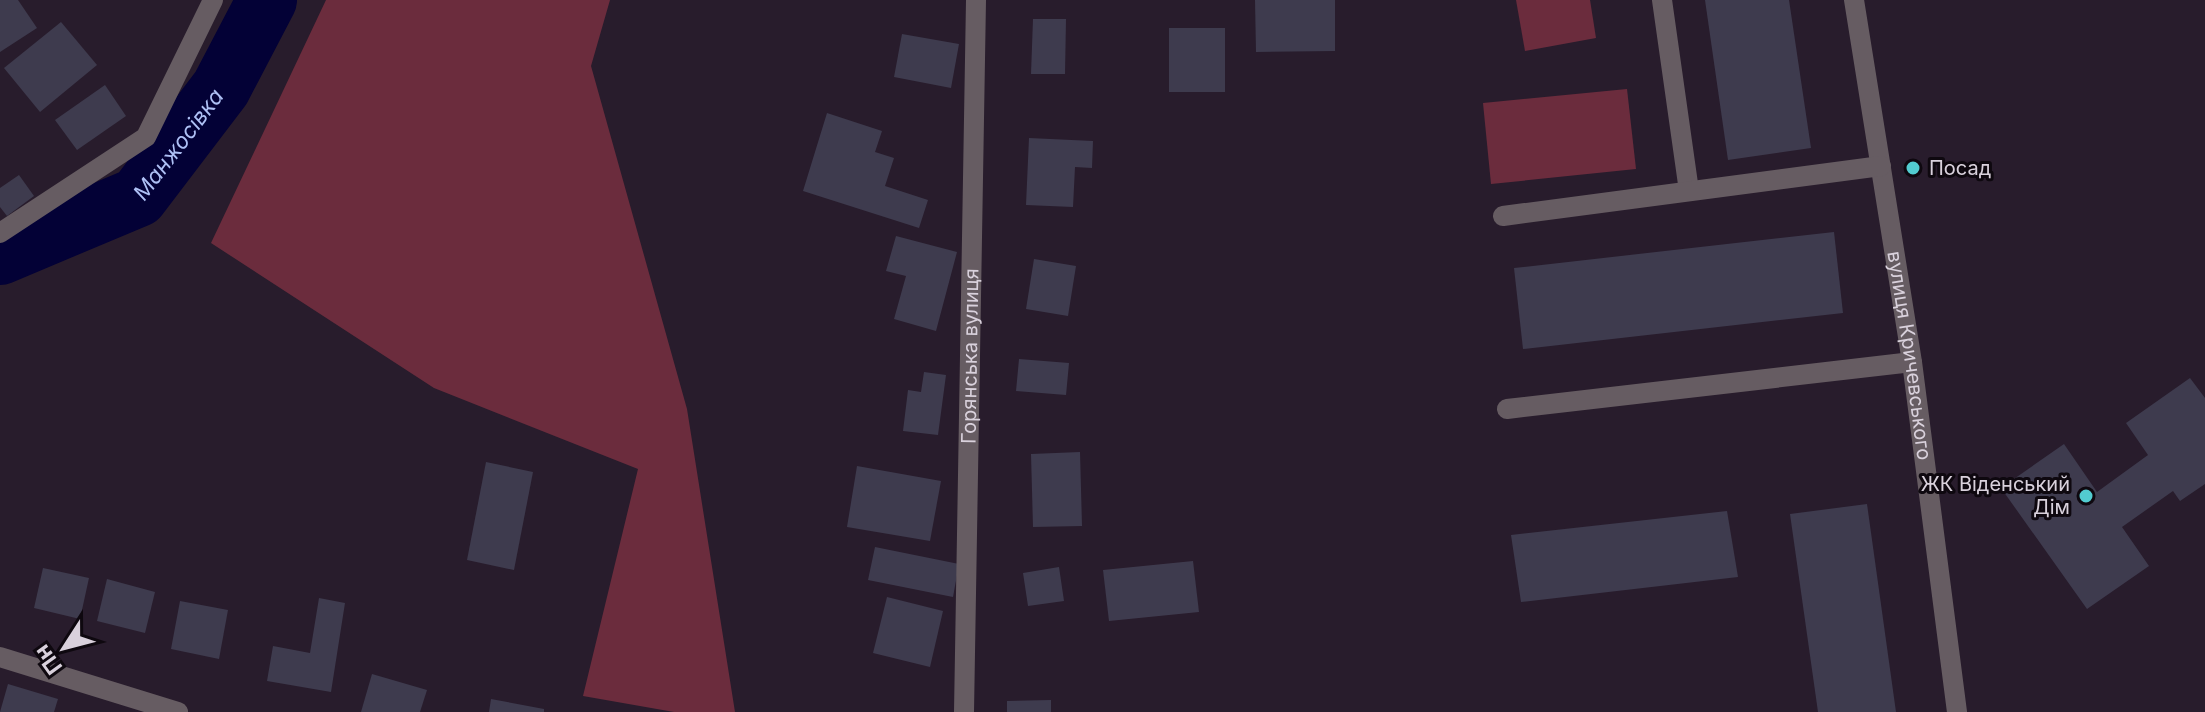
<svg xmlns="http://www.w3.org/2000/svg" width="2205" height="712" viewBox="0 0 2205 712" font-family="Inter,sans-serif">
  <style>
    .green { fill: #6b2c3d }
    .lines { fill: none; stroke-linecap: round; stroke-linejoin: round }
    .river { stroke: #030136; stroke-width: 60 }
    .building { fill: #3e3b4e }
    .minor { stroke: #665c62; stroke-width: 20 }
    .poi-dot { fill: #52ccd0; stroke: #0e080f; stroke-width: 3 }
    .labels { text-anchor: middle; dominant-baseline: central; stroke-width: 6; stroke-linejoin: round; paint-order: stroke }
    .poi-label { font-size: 20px; fill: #d9d1dc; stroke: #0e080f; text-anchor: start }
    .street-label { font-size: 20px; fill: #d9d1dc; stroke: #0e080f }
    .water-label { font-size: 22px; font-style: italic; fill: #aec0f5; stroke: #0e080f }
  </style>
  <rect width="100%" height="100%" fill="#281c2c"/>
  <g class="green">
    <path d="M326 0H610L591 66 687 409 735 712H674L583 696 638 469 434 388 211 243Z"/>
    <path d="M1516 0H1590L1596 38 1525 51Z"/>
    <path d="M1627 89 1636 169 1491 184 1483 103Z"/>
  </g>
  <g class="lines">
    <path class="river" id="s1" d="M0 255 138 197 221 88 267 0"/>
  </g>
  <g class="building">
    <path d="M0 0H18L37 28 0 52Z"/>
    <path d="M1255 0H1335V51L1256 52Z"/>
    <path d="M1705 0H1789L1811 148 1728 160Z"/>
    <path d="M1033 19H1066L1065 74H1031Z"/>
    <path d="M61 22 97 65 40 112 4 68Z"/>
    <rect x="1169" y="28" width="56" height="64"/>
    <path d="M902 34 959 44 951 88 894 77Z"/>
    <path d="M105 85 126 116 77 150 55 120Z"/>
    <path d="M827 113 882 131 875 152 894 158 885 186 928 200 919 228 803 191Z"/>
    <path d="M1029 138 1093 141 1092 168 1075 167 1073 207 1026 205Z"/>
    <path d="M19 175 34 196 7 216 0 207V188Z"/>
    <path d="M1834 232 1843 313 1523 349 1514 268Z"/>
    <path d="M896 236 957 252 936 331 894 319 906 276 886 271Z"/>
    <path d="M1034 259 1076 266 1068 316 1026 309Z"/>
    <path d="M1019 359 1069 363 1066 395 1016 391Z"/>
    <path d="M924 372 946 375 938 435 903 431 908 390 921 392Z"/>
    <path d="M2190 378 2205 398V484L2180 501 2173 491 2122 527 2149 566 2087 609 2001 488 2064 444 2097 492 2148 455 2126 423Z"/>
    <path d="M1080 452 1082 526 1033 527 1031 454Z"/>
    <path d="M486 462 533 472 514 570 467 560Z"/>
    <path d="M857 466 941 481 930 541 847 527Z"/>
    <path d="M1867 504 1896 712H1818L1790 514Z"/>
    <path d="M1727 511 1738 577 1521 602 1511 535Z"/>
    <path d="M875 547 959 564 953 597 868 580Z"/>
    <path d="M1193 561 1199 612 1109 621 1103 570Z"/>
    <path d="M1059 567 1064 601 1028 606 1023 573Z"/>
    <path d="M43 568 89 578 80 619 34 608Z"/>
    <path d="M107 579 155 592 145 633 97 621Z"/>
    <path d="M887 597 943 611 930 667 873 653Z"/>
    <path d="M319 598 345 603 331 692 267 681 273 646 310 653Z"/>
    <path d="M180 601 228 610 219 659 171 649Z"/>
    <path d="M372 674 427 690 420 712H361Z"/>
    <path d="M8 684 58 699 54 712H0Z"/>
    <path d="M491 699 544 709V712H489Z"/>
    <path d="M1051 700V712H1007V701Z"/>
  </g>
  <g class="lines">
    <g class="minor">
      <path d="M1662 0 1689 191"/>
      <path id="s2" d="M1854 0 1912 362 1957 712"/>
      <path d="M1503 216 1881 166"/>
      <path d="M0 233 146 137 213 0"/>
      <path d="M1507 409 1912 362"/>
      <path d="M0 657 178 712"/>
      <path id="s3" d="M964 712 976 0"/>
    </g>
  </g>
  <g class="poi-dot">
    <circle cx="1913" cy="168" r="8"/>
    <circle cx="2086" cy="496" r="8"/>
  </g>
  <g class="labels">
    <g class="poi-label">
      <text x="1929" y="168">Посад</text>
      <text x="2070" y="484" text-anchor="end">ЖК Віденський<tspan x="2070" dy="23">Дім</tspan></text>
    </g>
    <g class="street-label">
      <text stroke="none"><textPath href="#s2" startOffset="360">вулиця Кричевського</textPath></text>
      <text stroke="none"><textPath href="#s3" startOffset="356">Горянська вулиця</textPath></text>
    </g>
    <g class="water-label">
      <text stroke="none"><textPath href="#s1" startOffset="216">Манжосівка</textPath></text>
    </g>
  </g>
  <g transform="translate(64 648) rotate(234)" stroke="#0e080f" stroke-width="6" paint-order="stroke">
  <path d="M0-6L14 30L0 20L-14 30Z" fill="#d9d1dc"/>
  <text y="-12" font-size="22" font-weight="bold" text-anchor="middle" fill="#d9d1dc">Пн</text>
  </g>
</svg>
